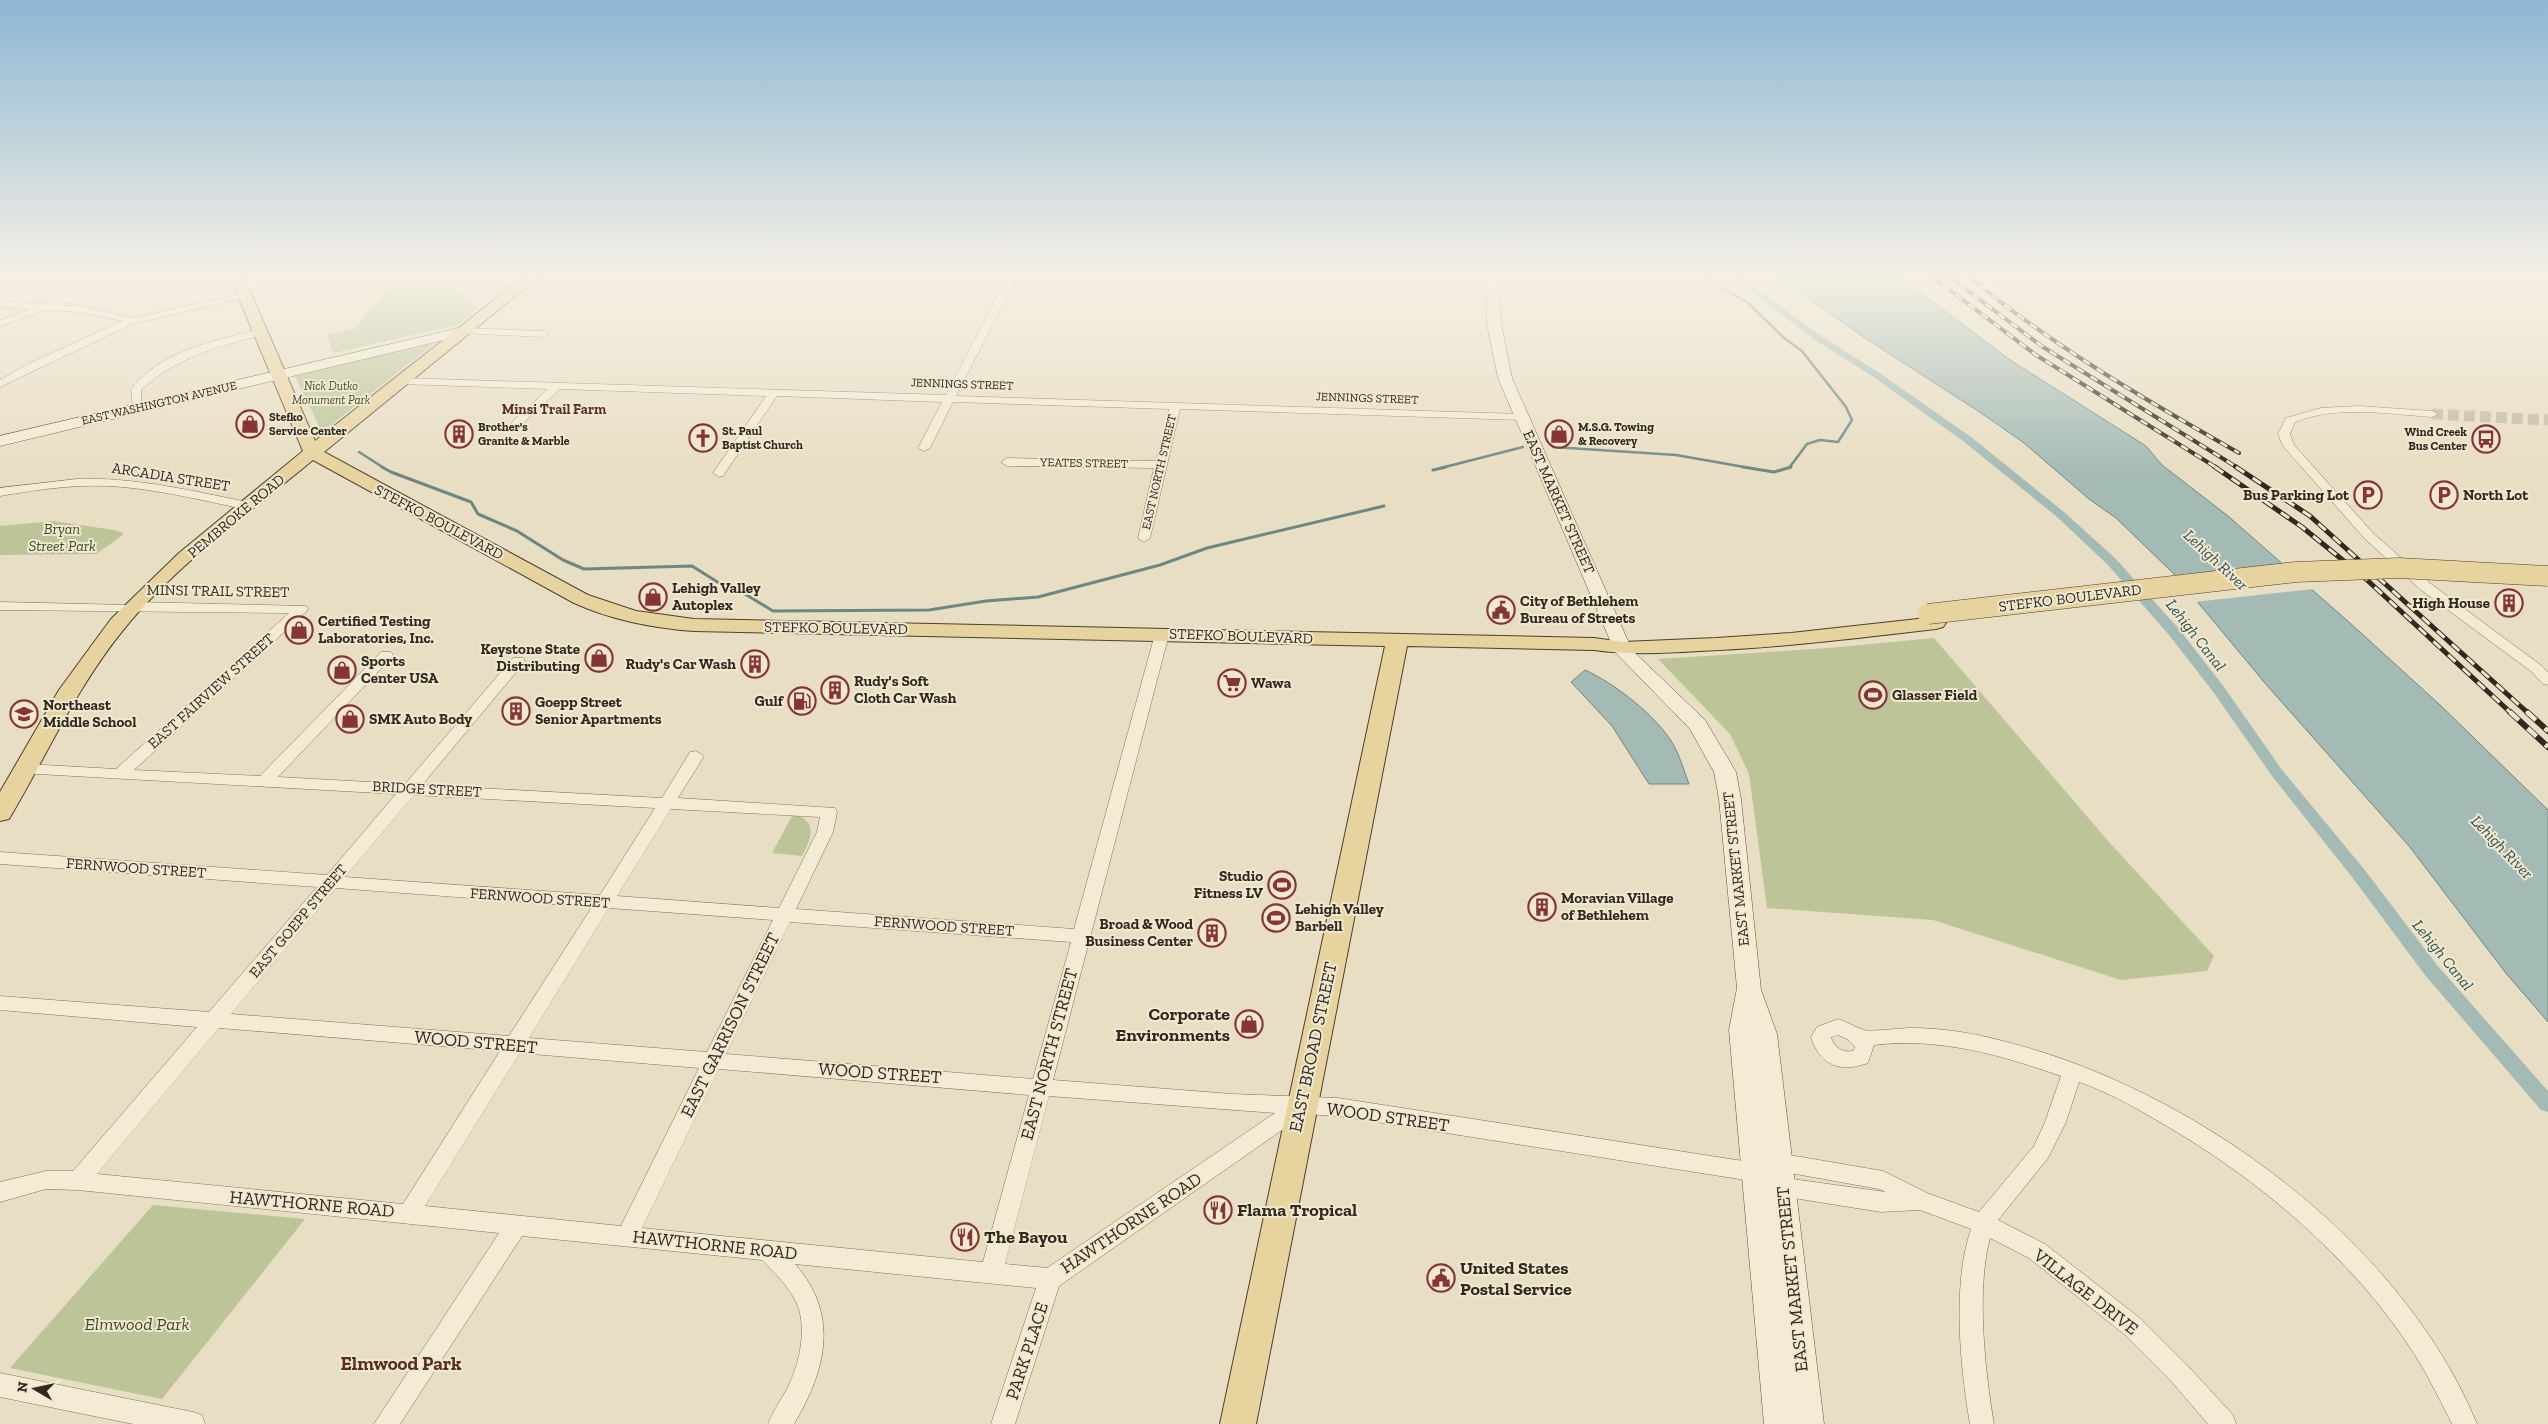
<svg xmlns="http://www.w3.org/2000/svg" width="2548" height="1424" viewBox="0 0 2548 1424" font-family="'Zilla Slab',serif">
  <style>
    .green { fill: #bdc498 }
    .water { fill: #a4bbb5; stroke: #6d8882 }
    .pier { fill: #e8dec3 }
    .lines { fill: none; stroke-linecap: round; stroke-linejoin: round }
    .stream-far1 { stroke: #6d8882; stroke-width: 2.5 }
    .stream { stroke: #6d8882; stroke-width: 3 }
    .canal { fill: #a4bbb5; fill-rule: evenodd }
    .street-tunnel { stroke: #c3baa2; stroke-width: 11; stroke-dasharray: 11 5; stroke-linecap: butt }
    .street-casing { stroke: #7f705c; stroke-width: 1 }
    .secondary-casing { stroke: #61513f; stroke-width: 1 }
    .primary-casing { stroke: #4e3f30; stroke-width: 2 }
    .street { fill: #f4ebd4; fill-rule: evenodd }
    .secondary { fill: #f4ebd4; fill-rule: evenodd }
    .primary { fill: #e7d39e; fill-rule: evenodd }
    .rail-far2-casing { stroke: #31281e; stroke-width: 4 }
    .rail-far1-casing { stroke: #31281e; stroke-width: 5 }
    .rail-casing { stroke: #31281e; stroke-width: 6 }
    .rail-far2 { stroke: #f0e8d1; stroke-width: 2.5; stroke-dasharray: 8; stroke-linecap: butt }
    .rail-far1 { stroke: #f0e8d1; stroke-width: 3; stroke-dasharray: 10; stroke-linecap: butt }
    .rail { stroke: #f0e8d1; stroke-width: 4.5; stroke-dasharray: 12; stroke-linecap: butt }
    .primary-bridge-casing { stroke: #4e3f30; stroke-width: 21; stroke-linecap: butt }
    .primary-bridge { stroke: #e7d39e; stroke-width: 20 }
    .labels { text-anchor: middle; dominant-baseline: central; stroke-width: 4; stroke-linejoin: round; paint-order: stroke }
    .far-street-label { font-size: 12px; fill: #31281e; stroke: #f0e8d1 }
    .far-park-label { font-size: 12px; font-style: italic; fill: #414b27; stroke: #f0e8d1 }
    .far-poi-label { font-size: 12px; font-weight: bold; fill: #31281e; stroke: #f0e8d1; text-anchor: start }
    .far-neighbourhood-label { font-size: 14px; font-weight: bold; fill: #583023; stroke: #f0e8d1 }
    .street-label { font-size: 15px; fill: #31281e; stroke: #f0e8d1 }
    .poi-label { font-size: 15px; font-weight: bold; fill: #31281e; stroke: #f0e8d1; text-anchor: start }
    .park-label { font-size: 15px; font-style: italic; fill: #414b27; stroke: #f0e8d1 }
    .water-label { font-size: 16px; font-style: italic; fill: #2f4f4e; stroke: #f0e8d1 }
    .near-poi-label { font-size: 18px; font-weight: bold; fill: #31281e; stroke: #f0e8d1; text-anchor: start }
    .near-street-label { font-size: 18px; fill: #31281e; stroke: #f0e8d1 }
    .near-park-label { font-size: 18px; font-style: italic; fill: #414b27; stroke: #f0e8d1 }
    .near-neighbourhood-label { font-size: 19px; font-weight: bold; fill: #583023; stroke: #f0e8d1 }
  </style>
  <rect width="100%" height="100%" fill="#e8dec3"/>
  <g class="green">
    <path d="M399 275H445L451 286 479 308 457 325 333 353 327 335 354 329Z"/>
    <path d="M438 341 322 432 295 376Z"/>
    <path d="M53 521 114 530 123 533V535L96 554 0 555V526Z"/>
    <path d="M1934 638 2109 842 2214 956 2207 971 2121 980 1933 920 1767 908 1749 774 1730 734 1658 659 1829 648Z"/>
    <path d="M793 814C818 821 812 837 802 856L772 853Z"/>
    <path d="M153 1205 305 1219 162 1399 10 1368Z"/>
  </g>
  <g class="water">
    <path d="M1775 275H1897L2010 360 2146 446 2162 465 2228 516 2350 623 2439 704 2548 810V1022L2505 972 2409 846 2264 682 2176 576 2116 518 2089 499 2024 443 1981 413 1865 338Z"/>
    <path d="M1585 670C1614 683 1657 716 1673 744 1680 756 1684 771 1689 784H1649L1612 726 1571 682Z"/>
  </g>
  <path class="pier" d="M2290 567 2314 589 2194 602 2176 580Z"/>
  <g class="lines">
    <g class="stream-far1">
      <path d="M1700 275 1748 303 1784 338 1802 351 1846 407 1852 420 1838 442 1820 440 1807 444 1789 468"/>
      <path d="M1553 447 1676 455 1750 468"/>
      <path d="M359 452 384 468"/>
      <path d="M1441 468 1523 447"/>
    </g>
    <g class="stream">
      <path d="M382 467 391 472 471 502 478 514 517 531 563 560 584 569 692 566 727 588 745 594 773 611 929 610 986 601 1038 597 1160 565 1207 548 1384 506"/>
      <path d="M1743 467 1774 472 1791 467"/>
      <path d="M1433 470 1446 467"/>
    </g>
    <path class="canal" d="M1729 275H1738L1821 336 1878 372 1971 437 2064 512 2115 558 2179 629 2224 687 2282 770 2364 869 2437 965 2548 1091V1112L2541 1110 2425 975 2352 877 2272 776 2214 693 2169 635 2107 564 2056 516 1963 441 1872 376 1815 340Z"/>
    <path class="street-tunnel" d="M2432 414 2548 420"/>
    <g class="street-casing">
      <g id="street">
        <path d="M136 275H150L60 305 79 306 133 318 246 293 251 296 132 324 0 387V380L26 365 122 321 79 312 46 310 0 326V320L30 309 0 307V301L44 304Z"/>
        <path d="M1008 275H1018L956 396 1521 414 1527 417 1521 420 1180 409 1150 538 1144 542 1138 538 1154 468 1007 466 1001 462 1007 458 1156 461 1169 409 953 402 930 448 924 451 918 448 942 402 777 396 723 476 719 477 713 473 766 396 560 389 517 429H509V425L548 389 402 384 397 381 402 378 946 395Z"/>
        <path d="M464 328 544 331 549 334 544 337 460 333 459 331Z"/>
        <path d="M261 329 266 332 265 334C220 346 176 357 141 390L142 410H134L133 408 131 389C160 351 217 340 261 329Z"/>
        <path d="M2359 406 2432 411 2438 414 2432 417C2387 414 2338 405 2295 422L2290 434 2294 445 2373 533 2431 584 2542 666 2548 672V685L2543 684 2532 672 2421 590 2365 539 2283 446 2278 434 2286 418 2321 408Z"/>
        <path d="M77 479C136 477 191 491 248 502L254 506 248 510C206 501 165 491 123 487 82 483 41 489 0 496V488Z"/>
        <path d="M0 602 128 605 134 602 306 606 308 609 306 612 134 770 260 776 381 652H391L393 655 391 658 278 777 405 784 513 658H523L525 661 523 664 422 785 662 798 690 752 696 751 704 756 678 798 835 808 837 812 833 832 796 909 1074 929 1155 634 1162 630 1167 631 1169 634 1053 1080 1232 1094 1338 1098 1756 1163 1764 1166 1767 1157 1778 1153 1883 1171 1927 1193 1979 1212 2034 1146 2045 1122 2061 1076C2001 1055 1938 1037 1874 1045L1868 1063C1841 1073 1820 1066 1811 1037L1817 1027 1838 1019C1847 1022 1855 1027 1864 1030 1869 1032 1903 1028 1911 1028 1942 1028 1973 1033 2003 1041 2192 1088 2401 1239 2477 1424H2452C2443 1406 2434 1388 2424 1370 2368 1274 2274 1191 2180 1134 2148 1115 2114 1094 2079 1082L2066 1122 2048 1158 1998 1220 2045 1244 2141 1319 2187 1365 2233 1415 2236 1424H2208L2171 1381 2125 1335 2029 1258 1990 1238C1976 1289 1985 1372 1994 1424H1970C1960 1366 1952 1285 1971 1229L1920 1210 1881 1212 1781 1196 1752 1181 1338 1116 1305 1114 1059 1286 1015 1424H991L1036 1288 795 1264C840 1315 826 1370 794 1424H768C773 1411 781 1400 788 1387 800 1362 809 1324 794 1298 786 1284 774 1272 762 1260L522 1236 400 1424H374L499 1233 78 1190 46 1189 0 1202V1182L46 1171H73L197 1027 0 1010V996L209 1012 317 887 0 864V852L327 875 396 794 20 773 18 769 20 765 26 764 116 769 289 613 0 610ZM414 795 655 808 600 895 345 877ZM671 809 820 817 817 832 779 908 617 896ZM336 888 592 907 509 1036 231 1014ZM609 908 773 920 707 1052 529 1038ZM790 922 1071 942 1033 1079 726 1054ZM219 1028 500 1051 403 1204 97 1174ZM1838 1035 1847 1039 1855 1047 1853 1051C1843 1053 1834 1048 1831 1037ZM520 1053 699 1068 621 1226 425 1206ZM719 1069 1029 1095 983 1262 642 1228ZM1049 1096 1275 1113 1047 1268 1005 1264ZM1779 1171 1879 1189 1886 1192 1785 1178 1776 1173Z"/>
        <path d="M0 1373 193 1412 202 1415 205 1424H133L0 1397Z"/>
      </g>
    </g>
    <g class="secondary-casing">
      <g id="secondary">
        <path d="M1481 275H1493L1499 297 1501 324 1512 378 1632 650 1705 720 1736 772 1741 799 1761 990 1777 1034 1824 1424H1764L1729 1030 1737 988 1719 799 1714 772 1690 729 1615 652 1498 378 1487 324V297Z"/>
        <path d="M464 327 471 331 469 334 0 446V436Z"/>
      </g>
    </g>
    <g class="primary-casing">
      <path id="primary" d="M229 275H243L315 441 526 275H541L324 452 588 595 636 611 694 619 1594 638 1623 642 1716 638 1791 633 1936 617 1943 619 1946 623 1943 627 1936 629C1858 638 1779 648 1700 651 1665 653 1630 655 1594 650L1407 646 1256 1424H1220L1385 646 694 631C652 628 612 620 574 603L313 460C250 512 176 565 124 629 77 686 47 755 9 819L0 821V792L59 690 111 619 179 553 303 451Z"/>
    </g>
    <use href="#street" class="street"/>
    <use href="#secondary" class="secondary"/>
    <use href="#primary" class="primary"/>
    <g class="rail-far2-casing">
      <g id="rail-far2">
        <path d="M1930 275 2036 355 2217 468"/>
        <path d="M1947 275 2043 347 2238 468"/>
        <path d="M1967 275C2051 345 2144 399 2239 453"/>
      </g>
    </g>
    <g class="rail-far1-casing">
      <g id="rail-far1">
        <path d="M2215 467 2302 527 2366 579 2511 713"/>
        <path d="M2236 467 2310 516 2528 713"/>
      </g>
    </g>
    <g class="rail-casing">
      <g id="rail">
        <path d="M2510 712 2548 747"/>
        <path d="M2527 712 2548 731"/>
      </g>
    </g>
    <use href="#rail-far2" class="rail-far2"/>
    <use href="#rail-far1" class="rail-far1"/>
    <use href="#rail" class="rail"/>
    <g class="primary-bridge-casing">
      <path id="primary-bridge" d="M1928 614 2296 572 2399 568 2548 576"/>
    </g>
    <use href="#primary-bridge" class="primary-bridge"/>
  </g>
  <linearGradient id="sky" x2="0" y2="1"><stop stop-color="#8db7d4"/><stop offset="0.58" stop-color="#f5f0e4"/><stop offset="1" stop-color="#f5f0e4" stop-opacity="0"/></linearGradient>
  <rect width="2548" height="474" fill="url(#sky)"/>
  <defs>
    <g id="shop-ring" transform="scale(1.4375)"><circle r="9.5" fill="#f0e8d1" stroke="#873533" stroke-width="1.5"/><path d="M-5-2.5h2.3a2.7 3.5 0 0 1 5.4 0H5L5.5 6h-11ZM-1.5-2.5h3a1.5 2.3 0 0 0-3 0Z" fill="#873533"/></g>
    <g id="building-ring" transform="scale(1.4375)"><circle r="9.5" fill="#f0e8d1" stroke="#873533" stroke-width="1.5"/><path d="M-4-6H4V6H1V3H-1V6H-4ZM-2.5-4.3h1.7v1.8h-1.7ZM.8-4.3h1.7v1.8H.8ZM-2.5-1h1.7V.8h-1.7ZM.8-1h1.7V.8H.8Z" fill="#873533"/></g>
    <g id="church-ring" transform="scale(1.4375)"><circle r="9.5" fill="#f0e8d1" stroke="#873533" stroke-width="1.5"/><path d="M-1.2-6h2.4v3.5h3.3v2.4h-3.3V6h-2.4V-.1h-3.3v-2.4h3.3Z" fill="#873533"/></g>
    <g id="bus-ring" transform="scale(1.4375)"><circle r="9.5" fill="#f0e8d1" stroke="#873533" stroke-width="1.5"/><path d="M-5-6H5V4H4V6H2V4H-2V6H-4V4H-5ZM-3.5-4V0h7V-4ZM-3.5 1.2v1.5H-2V1.2ZM2 1.2v1.5H3.5V1.2Z" fill="#873533"/></g>
    <g id="parking-ring" transform="scale(1.4375)"><circle r="9.5" fill="#f0e8d1" stroke="#873533" stroke-width="1.5"/><path d="M-3.5-5.5H1a3.5 3.5 0 0 1 0 7H-1V5.5H-3.5ZM-1-3.4V-.6H.8a1.4 1.4 0 0 0 0-2.8Z" fill="#873533"/></g>
    <g id="civic-ring" transform="scale(1.4375)"><circle r="9.5" fill="#f0e8d1" stroke="#873533" stroke-width="1.5"/><path d="M-.6-6.5H3V-4.5H.6V-3L4-1V1h2V6H-6V1h2V-1L-.6-3ZM-1.2 2.5V6h2.4V2.5Z" fill="#873533"/></g>
    <g id="supermarket-ring" transform="scale(1.4375)"><circle r="9.5" fill="#f0e8d1" stroke="#873533" stroke-width="1.5"/><path d="M-6-5.5h2.5l.6 2H6L4.5 2H-2.5L-4.4-4H-6ZM-1.5 3.2a1.3 1.3 0 1 0 .1 0ZM3 3.2a1.3 1.3 0 1 0 .1 0Z" fill="#873533"/></g>
    <g id="stadium-ring" transform="scale(1.4375)"><circle r="9.5" fill="#f0e8d1" stroke="#873533" stroke-width="1.5"/><path d="M0-5a6.5 5 0 1 0 0 10a6.5 5 0 1 0 0-10ZM-3.5-1.8h7v3.6h-7Z" fill="#873533"/></g>
    <g id="fuel-ring" transform="scale(1.4375)"><circle r="9.5" fill="#f0e8d1" stroke="#873533" stroke-width="1.5"/><path d="M-5.5-6h7V0h2V4h1.3V-2.5L3-4.5l.8-.8L6-3V5H2.5V1h-1V6h-7ZM-4.2-4.7v3.2H.2V-4.7Z" fill="#873533"/></g>
    <g id="school-ring" transform="scale(1.4375)"><circle r="9.5" fill="#f0e8d1" stroke="#873533" stroke-width="1.5"/><path d="M0-5L7-2L0 1L-7-2ZM-4 1L0 2.5L4 1V4Q0 6-4 4Z" fill="#873533"/></g>
    <g id="restaurant-ring" transform="scale(1.4375)"><circle r="9.5" fill="#f0e8d1" stroke="#873533" stroke-width="1.5"/><path d="M-5-6h1v4h1v-4h1v4h1v-4h1v5L-1.5 .5V6h-2V.5L-5-1ZM5-6V6H3V1.5H1.5Q1.5-4 5-6Z" fill="#873533"/></g>
  </defs>
  <g fill-rule="evenodd">
    <use href="#shop-ring" x="250" y="424"/>
    <use href="#building-ring" x="459" y="434"/>
    <use href="#shop-ring" x="1559" y="434"/>
    <use href="#church-ring" x="703" y="438"/>
    <use href="#bus-ring" x="2486" y="439"/>
    <use href="#parking-ring" x="2368" y="495"/>
    <use href="#parking-ring" x="2444" y="495"/>
    <use href="#shop-ring" x="653" y="597"/>
    <use href="#building-ring" x="2509" y="603"/>
    <use href="#civic-ring" x="1501" y="610"/>
    <use href="#shop-ring" x="299" y="630"/>
    <use href="#shop-ring" x="599" y="658"/>
    <use href="#building-ring" x="755" y="664"/>
    <use href="#shop-ring" x="342" y="670"/>
    <use href="#supermarket-ring" x="1232" y="683"/>
    <use href="#building-ring" x="835" y="690"/>
    <use href="#stadium-ring" x="1873" y="695"/>
    <use href="#fuel-ring" x="802" y="701"/>
    <use href="#building-ring" x="516" y="711"/>
    <use href="#school-ring" x="24" y="714"/>
    <use href="#shop-ring" x="350" y="719"/>
    <use href="#stadium-ring" x="1282" y="885"/>
    <use href="#building-ring" x="1542" y="907"/>
    <use href="#stadium-ring" x="1276" y="918"/>
    <use href="#building-ring" x="1212" y="933"/>
    <use href="#shop-ring" x="1249" y="1024"/>
    <use href="#restaurant-ring" x="1218" y="1210"/>
    <use href="#restaurant-ring" x="965" y="1237"/>
    <use href="#civic-ring" x="1441" y="1278"/>
  </g>
  <g class="labels">
    <g class="far-street-label">
      <text transform="translate(962 384) rotate(2)">JENNINGS STREET</text>
      <text transform="translate(1367 398) rotate(2)">JENNINGS STREET</text>
      <text transform="translate(159 403) rotate(-13)">EAST WASHINGTON AVENUE</text>
      <text transform="translate(1084 463) rotate(1)">YEATES STREET</text>
      <text transform="translate(1159 472) rotate(-77)">EAST NORTH STREET</text>
    </g>
    <g class="far-park-label">
      <text x="331" y="386">Nick Dutko<tspan x="331" dy="14">Monument Park</tspan></text>
    </g>
    <g class="far-poi-label">
      <text x="269" y="417">Stefko<tspan x="269" dy="14">Service Center</tspan></text>
      <text x="478" y="427">Brother's<tspan x="478" dy="14">Granite &amp; Marble</tspan></text>
      <text x="1578" y="427">M.S.G. Towing<tspan x="1578" dy="14">&amp; Recovery</tspan></text>
      <text x="722" y="431">St. Paul<tspan x="722" dy="14">Baptist Church</tspan></text>
      <text x="2467" y="432" text-anchor="end">Wind Creek<tspan x="2467" dy="14">Bus Center</tspan></text>
    </g>
    <g class="far-neighbourhood-label">
      <text x="554" y="409">Minsi Trail Farm</text>
    </g>
    <g class="street-label">
      <text transform="translate(171 477) rotate(9)">ARCADIA STREET</text>
      <text transform="translate(1559 502) rotate(66)">EAST MARKET STREET</text>
      <text transform="translate(236 516) rotate(-40)">PEMBROKE ROAD</text>
      <text transform="translate(439 522) rotate(28)">STEFKO BOULEVARD</text>
      <text transform="translate(218 591) rotate(1)">MINSI TRAIL STREET</text>
      <text transform="translate(2070 598) rotate(-7)">STEFKO BOULEVARD</text>
      <text transform="translate(836 628) rotate(1)">STEFKO BOULEVARD</text>
      <text transform="translate(1241 636) rotate(2)">STEFKO BOULEVARD</text>
      <text transform="translate(211 691) rotate(-42)">EAST FAIRVIEW STREET</text>
      <text transform="translate(427 789) rotate(3)">BRIDGE STREET</text>
      <text transform="translate(136 868) rotate(4)">FERNWOOD STREET</text>
      <text transform="translate(1736 869) rotate(-96)">EAST MARKET STREET</text>
      <text transform="translate(540 898) rotate(4)">FERNWOOD STREET</text>
      <text transform="translate(298 921) rotate(-50)">EAST GOEPP STREET</text>
      <text transform="translate(944 926) rotate(4)">FERNWOOD STREET</text>
    </g>
    <g class="poi-label">
      <text x="2349" y="495" text-anchor="end">Bus Parking Lot</text>
      <text x="2463" y="495">North Lot</text>
      <text x="672" y="588">Lehigh Valley<tspan x="672" dy="17">Autoplex</tspan></text>
      <text x="1520" y="601">City of Bethlehem<tspan x="1520" dy="17">Bureau of Streets</tspan></text>
      <text x="2490" y="603" text-anchor="end">High House</text>
      <text x="318" y="621">Certified Testing<tspan x="318" dy="17">Laboratories, Inc.</tspan></text>
      <text x="580" y="649" text-anchor="end">Keystone State<tspan x="580" dy="17">Distributing</tspan></text>
      <text x="361" y="661">Sports<tspan x="361" dy="17">Center USA</tspan></text>
      <text x="736" y="664" text-anchor="end">Rudy's Car Wash</text>
      <text x="854" y="681">Rudy's Soft<tspan x="854" dy="17">Cloth Car Wash</tspan></text>
      <text x="1251" y="683">Wawa</text>
      <text x="1892" y="695">Glasser Field</text>
      <text x="783" y="701" text-anchor="end">Gulf</text>
      <text x="535" y="702">Goepp Street<tspan x="535" dy="17">Senior Apartments</tspan></text>
      <text x="43" y="705">Northeast<tspan x="43" dy="17">Middle School</tspan></text>
      <text x="369" y="719">SMK Auto Body</text>
      <text x="1263" y="876" text-anchor="end">Studio<tspan x="1263" dy="17">Fitness LV</tspan></text>
      <text x="1561" y="898">Moravian Village<tspan x="1561" dy="17">of Bethlehem</tspan></text>
      <text x="1295" y="909">Lehigh Valley<tspan x="1295" dy="17">Barbell</tspan></text>
      <text x="1193" y="924" text-anchor="end">Broad &amp; Wood<tspan x="1193" dy="17">Business Center</tspan></text>
    </g>
    <g class="park-label">
      <text x="62" y="529">Bryan<tspan x="62" dy="17">Street Park</tspan></text>
    </g>
    <g class="water-label">
      <text transform="translate(2216 560) rotate(43)">Lehigh River</text>
      <text transform="translate(2196 635) rotate(52)">Lehigh Canal</text>
      <text transform="translate(2502 847) rotate(46)">Lehigh River</text>
      <text transform="translate(2443 955) rotate(51)">Lehigh Canal</text>
    </g>
    <g class="near-poi-label">
      <text x="1230" y="1014" text-anchor="end">Corporate<tspan x="1230" dy="21">Environments</tspan></text>
      <text x="1237" y="1210">Flama Tropical</text>
      <text x="984" y="1237">The Bayou</text>
      <text x="1460" y="1268">United States<tspan x="1460" dy="21">Postal Service</tspan></text>
    </g>
    <g class="near-street-label">
      <text transform="translate(730 1025) rotate(-64)">EAST GARRISON STREET</text>
      <text transform="translate(476 1042) rotate(5)">WOOD STREET</text>
      <text transform="translate(1313 1047) rotate(-78)">EAST BROAD STREET</text>
      <text transform="translate(1049 1054) rotate(-75)">EAST NORTH STREET</text>
      <text transform="translate(880 1073) rotate(4)">WOOD STREET</text>
      <text transform="translate(1388 1117) rotate(8)">WOOD STREET</text>
      <text transform="translate(312 1204) rotate(5)">HAWTHORNE ROAD</text>
      <text transform="translate(1131 1223) rotate(-34)">HAWTHORNE ROAD</text>
      <text transform="translate(715 1245) rotate(6)">HAWTHORNE ROAD</text>
      <text transform="translate(1792 1279) rotate(-96)">EAST MARKET STREET</text>
      <text transform="translate(2086 1292) rotate(38)">VILLAGE DRIVE</text>
      <text transform="translate(1027 1351) rotate(-72)">PARK PLACE</text>
    </g>
    <g class="near-park-label">
      <text x="137" y="1324">Elmwood Park</text>
    </g>
    <g class="near-neighbourhood-label">
      <text x="401" y="1363">Elmwood Park</text>
    </g>
  </g>
  <g transform="translate(35 1389) rotate(279)" stroke="#f0e8d1" stroke-width="4" paint-order="stroke">
  <path d="M0-4L9 19L0 12L-9 19Z" fill="#31281e"/>
  <text y="-8" font-size="14" font-weight="bold" text-anchor="middle" fill="#31281e">N</text>
  </g>
</svg>
